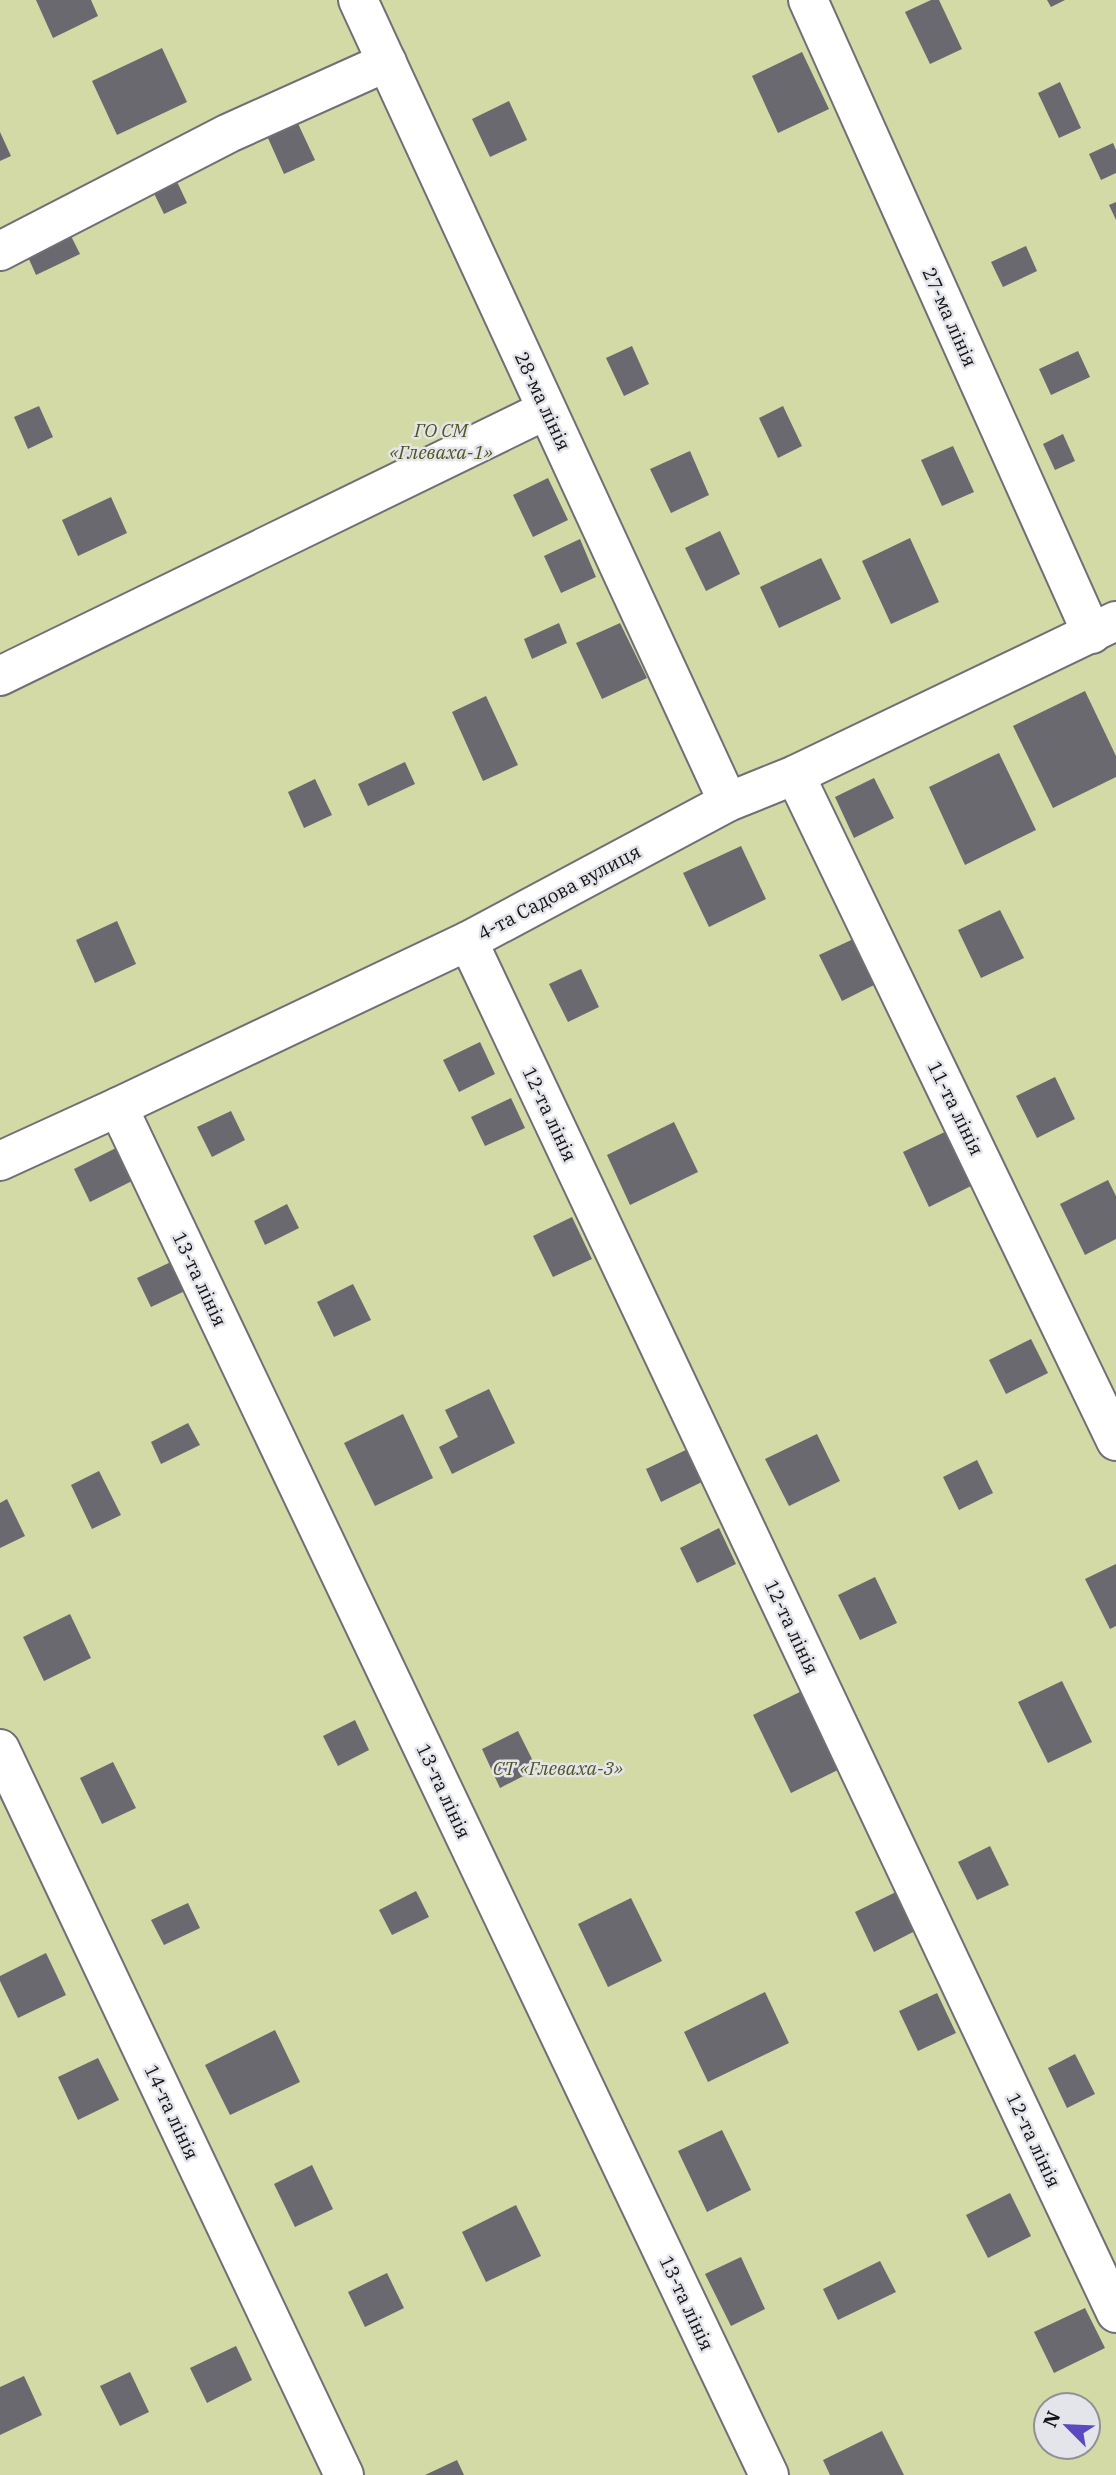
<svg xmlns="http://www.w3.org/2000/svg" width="1116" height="2475" viewBox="0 0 1116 2475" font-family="'IBM Plex Serif',serif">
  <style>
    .green { fill: #d3daa6; fill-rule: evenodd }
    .building { fill: #69696f }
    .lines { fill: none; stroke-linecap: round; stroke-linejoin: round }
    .minor-casing { stroke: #6f6f75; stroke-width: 42 }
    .minor { stroke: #fff; stroke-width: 38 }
    .labels { text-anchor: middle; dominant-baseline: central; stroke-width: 5; stroke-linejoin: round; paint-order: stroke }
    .street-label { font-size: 19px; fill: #131315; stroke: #e4e5eb }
    .park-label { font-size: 19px; font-style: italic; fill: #50551c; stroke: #e4e5eb }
  </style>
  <rect width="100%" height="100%" fill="#e4e5eb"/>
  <path class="green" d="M0 0H1116V2475H0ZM1046 2405H1088V2447H1046Z"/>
  <g class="building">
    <path d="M36 0H91L98 16 53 38Z"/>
    <path d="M931 0H939L962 49 930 64 905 12Z"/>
    <path d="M1047 0H1065L1051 7Z"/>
    <path d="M162 48 187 102 117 135 92 81Z"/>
    <path d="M802 52 829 109 778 133 752 76Z"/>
    <path d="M1060 82 1081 128 1059 138 1038 93Z"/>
    <path d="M509 101 527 140 490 157 472 119Z"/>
    <path d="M294 115 315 160 284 174 264 129Z"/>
    <path d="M0 132 11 156 0 161Z"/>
    <path d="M1113 143 1116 150V173L1101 180 1089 154Z"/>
    <path d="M172 171 187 203 164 214 149 183Z"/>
    <path d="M1116 202V220L1109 205Z"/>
    <path d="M68 230 80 254 36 275 25 250Z"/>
    <path d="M1026 246 1037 271 1003 287 991 262Z"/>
    <path d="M632 346 649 384 624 396 606 358Z"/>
    <path d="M1078 351 1090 377 1051 395 1039 369Z"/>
    <path d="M39 406 53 437 28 449 14 417Z"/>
    <path d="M783 406 802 446 778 458 759 418Z"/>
    <path d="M1063 434 1075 461 1055 470 1043 444Z"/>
    <path d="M953 446 974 492 942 506 921 460Z"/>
    <path d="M690 451 709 495 671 513 650 469Z"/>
    <path d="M548 478 568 520 533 537 513 495Z"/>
    <path d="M111 497 127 533 78 556 62 520Z"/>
    <path d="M720 531 740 574 706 591 685 548Z"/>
    <path d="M910 538 939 602 891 624 862 561Z"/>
    <path d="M580 539 596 577 561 593 544 556Z"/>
    <path d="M821 558 841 599 779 628 760 587Z"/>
    <path d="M559 623 567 643 532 659 524 639Z"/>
    <path d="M620 623 647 678 602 699 576 643Z"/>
    <path d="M1085 691 1116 756V777L1053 808 1013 726Z"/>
    <path d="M486 696 518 765 483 781 452 712Z"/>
    <path d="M999 753 1036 830 965 865 929 787Z"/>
    <path d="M405 762 415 784 368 806 358 784Z"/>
    <path d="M874 778 894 818 854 838 835 797Z"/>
    <path d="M315 779 332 815 304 828 288 792Z"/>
    <path d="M741 846 766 899 709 927 683 873Z"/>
    <path d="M1000 910 1024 958 981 978 958 930Z"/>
    <path d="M117 921 136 964 95 983 76 940Z"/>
    <path d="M862 935 884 980 842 1001 819 955Z"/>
    <path d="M581 969 599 1007 568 1022 549 984Z"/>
    <path d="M480 1042 495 1074 459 1092 443 1060Z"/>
    <path d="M1055 1077 1075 1119 1037 1138 1016 1096Z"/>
    <path d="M511 1098 525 1128 485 1146 471 1117Z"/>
    <path d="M231 1111 245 1140 212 1157 197 1127Z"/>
    <path d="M674 1122 698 1172 630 1205 607 1155Z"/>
    <path d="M951 1129 977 1183 929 1207 903 1152Z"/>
    <path d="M124 1144 140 1177 90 1202 74 1169Z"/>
    <path d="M1108 1180 1116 1196V1239L1085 1255 1060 1204Z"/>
    <path d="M287 1204 299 1228 265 1245 254 1221Z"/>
    <path d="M572 1217 592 1259 553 1277 533 1236Z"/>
    <path d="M173 1261 187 1290 151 1307 137 1278Z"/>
    <path d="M353 1284 371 1320 334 1337 317 1302Z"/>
    <path d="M1031 1339 1048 1373 1006 1394 989 1360Z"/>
    <path d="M489 1389 515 1443 452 1474 439 1447 458 1437 445 1410Z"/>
    <path d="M403 1414 433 1478 375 1506 344 1443Z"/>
    <path d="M188 1423 200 1445 161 1464 151 1442Z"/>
    <path d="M817 1434 840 1481 789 1506 765 1459Z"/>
    <path d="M690 1448 706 1480 661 1502 646 1469Z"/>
    <path d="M977 1460 993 1493 959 1510 943 1477Z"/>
    <path d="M99 1471 121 1515 92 1529 71 1485Z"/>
    <path d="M7 1499 25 1536 0 1548V1503Z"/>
    <path d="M719 1528 736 1564 697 1583 680 1548Z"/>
    <path d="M1116 1564V1626L1110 1629 1085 1579Z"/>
    <path d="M875 1577 897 1623 860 1640 838 1595Z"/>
    <path d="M70 1614 91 1658 44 1681 23 1637Z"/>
    <path d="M1062 1681 1092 1742 1048 1763 1018 1702Z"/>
    <path d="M804 1690 842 1768 791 1793 753 1715Z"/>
    <path d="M355 1720 369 1750 338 1766 323 1736Z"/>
    <path d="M518 1731 537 1769 500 1788 482 1749Z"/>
    <path d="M113 1762 136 1808 102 1824 80 1778Z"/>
    <path d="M990 1846 1009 1885 977 1900 958 1862Z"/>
    <path d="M416 1891 429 1917 392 1935 379 1910Z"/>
    <path d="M896 1892 915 1931 874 1952 855 1912Z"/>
    <path d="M631 1898 662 1961 608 1987 578 1924Z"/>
    <path d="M188 1903 200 1928 164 1945 151 1920Z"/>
    <path d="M46 1953 66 1995 18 2018 0 1981V1976Z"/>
    <path d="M765 1992 789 2043 708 2082 684 2032Z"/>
    <path d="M937 1993 956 2033 918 2051 899 2011Z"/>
    <path d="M275 2030 300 2082 230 2115 205 2065Z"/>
    <path d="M1075 2054 1095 2094 1067 2108 1048 2068Z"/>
    <path d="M98 2058 119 2100 78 2120 58 2077Z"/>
    <path d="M722 2130 751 2190 707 2212 678 2151Z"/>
    <path d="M312 2165 333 2209 295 2227 274 2184Z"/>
    <path d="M1010 2193 1031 2236 988 2258 966 2215Z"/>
    <path d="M516 2205 541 2256 486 2282 462 2232Z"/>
    <path d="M741 2257 765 2309 731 2326 705 2274Z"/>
    <path d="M880 2261 896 2292 838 2320 823 2289Z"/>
    <path d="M387 2273 404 2308 365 2327 348 2292Z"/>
    <path d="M1085 2308 1105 2348 1054 2373 1034 2332Z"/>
    <path d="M236 2346 252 2380 207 2403 190 2368Z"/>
    <path d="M130 2372 149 2412 120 2426 100 2386Z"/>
    <path d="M24 2376 42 2415 0 2435V2387Z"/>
    <path d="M882 2431 904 2475H830L823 2460Z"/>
    <path d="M457 2460 464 2475H425Z"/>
  </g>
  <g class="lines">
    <g class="minor-casing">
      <g id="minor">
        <path d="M358 0 728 802"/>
        <path d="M808 0 1092 634"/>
        <path d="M0 251 229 133 387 62"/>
        <path d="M0 676 546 410"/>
        <path d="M795 775 1116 1441"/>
        <path d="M468 941 1116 2313"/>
        <path d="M118 1107 769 2475"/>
        <path d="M0 1161 118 1107 468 941 728 802 795 775 1116 621"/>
        <path d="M0 1749 344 2475"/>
      </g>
    </g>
    <use href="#minor" class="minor"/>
  </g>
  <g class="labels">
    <g class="street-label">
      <text transform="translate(950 317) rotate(66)">27-ма лінія</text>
      <text transform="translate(543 401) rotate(65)">28-ма лінія</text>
      <text transform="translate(559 892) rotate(-28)">4-та Садова вулиця</text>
      <text transform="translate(956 1108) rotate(64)">11-та лінія</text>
      <text transform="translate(550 1114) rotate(65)">12-та лінія</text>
      <text transform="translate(200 1279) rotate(65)">13-та лінія</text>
      <text transform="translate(792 1627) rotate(65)">12-та лінія</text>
      <text transform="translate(444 1791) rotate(65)">13-та лінія</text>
      <text transform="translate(172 2112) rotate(65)">14-та лінія</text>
      <text transform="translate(1034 2140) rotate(65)">12-та лінія</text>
      <text transform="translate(687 2303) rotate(65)">13-та лінія</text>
    </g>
    <g class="park-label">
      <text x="441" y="430">ГО СМ<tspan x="441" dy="22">«Глеваха-1»</tspan></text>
      <text x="558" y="1768">СТ «Глеваха-3»</text>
    </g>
  </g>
  <g transform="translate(1067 2426) rotate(294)"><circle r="33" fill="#e4e5eb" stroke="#909195" stroke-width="2"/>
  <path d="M0-5L12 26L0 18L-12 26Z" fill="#5c48c0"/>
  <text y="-10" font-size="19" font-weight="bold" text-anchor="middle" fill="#131315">N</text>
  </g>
</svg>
